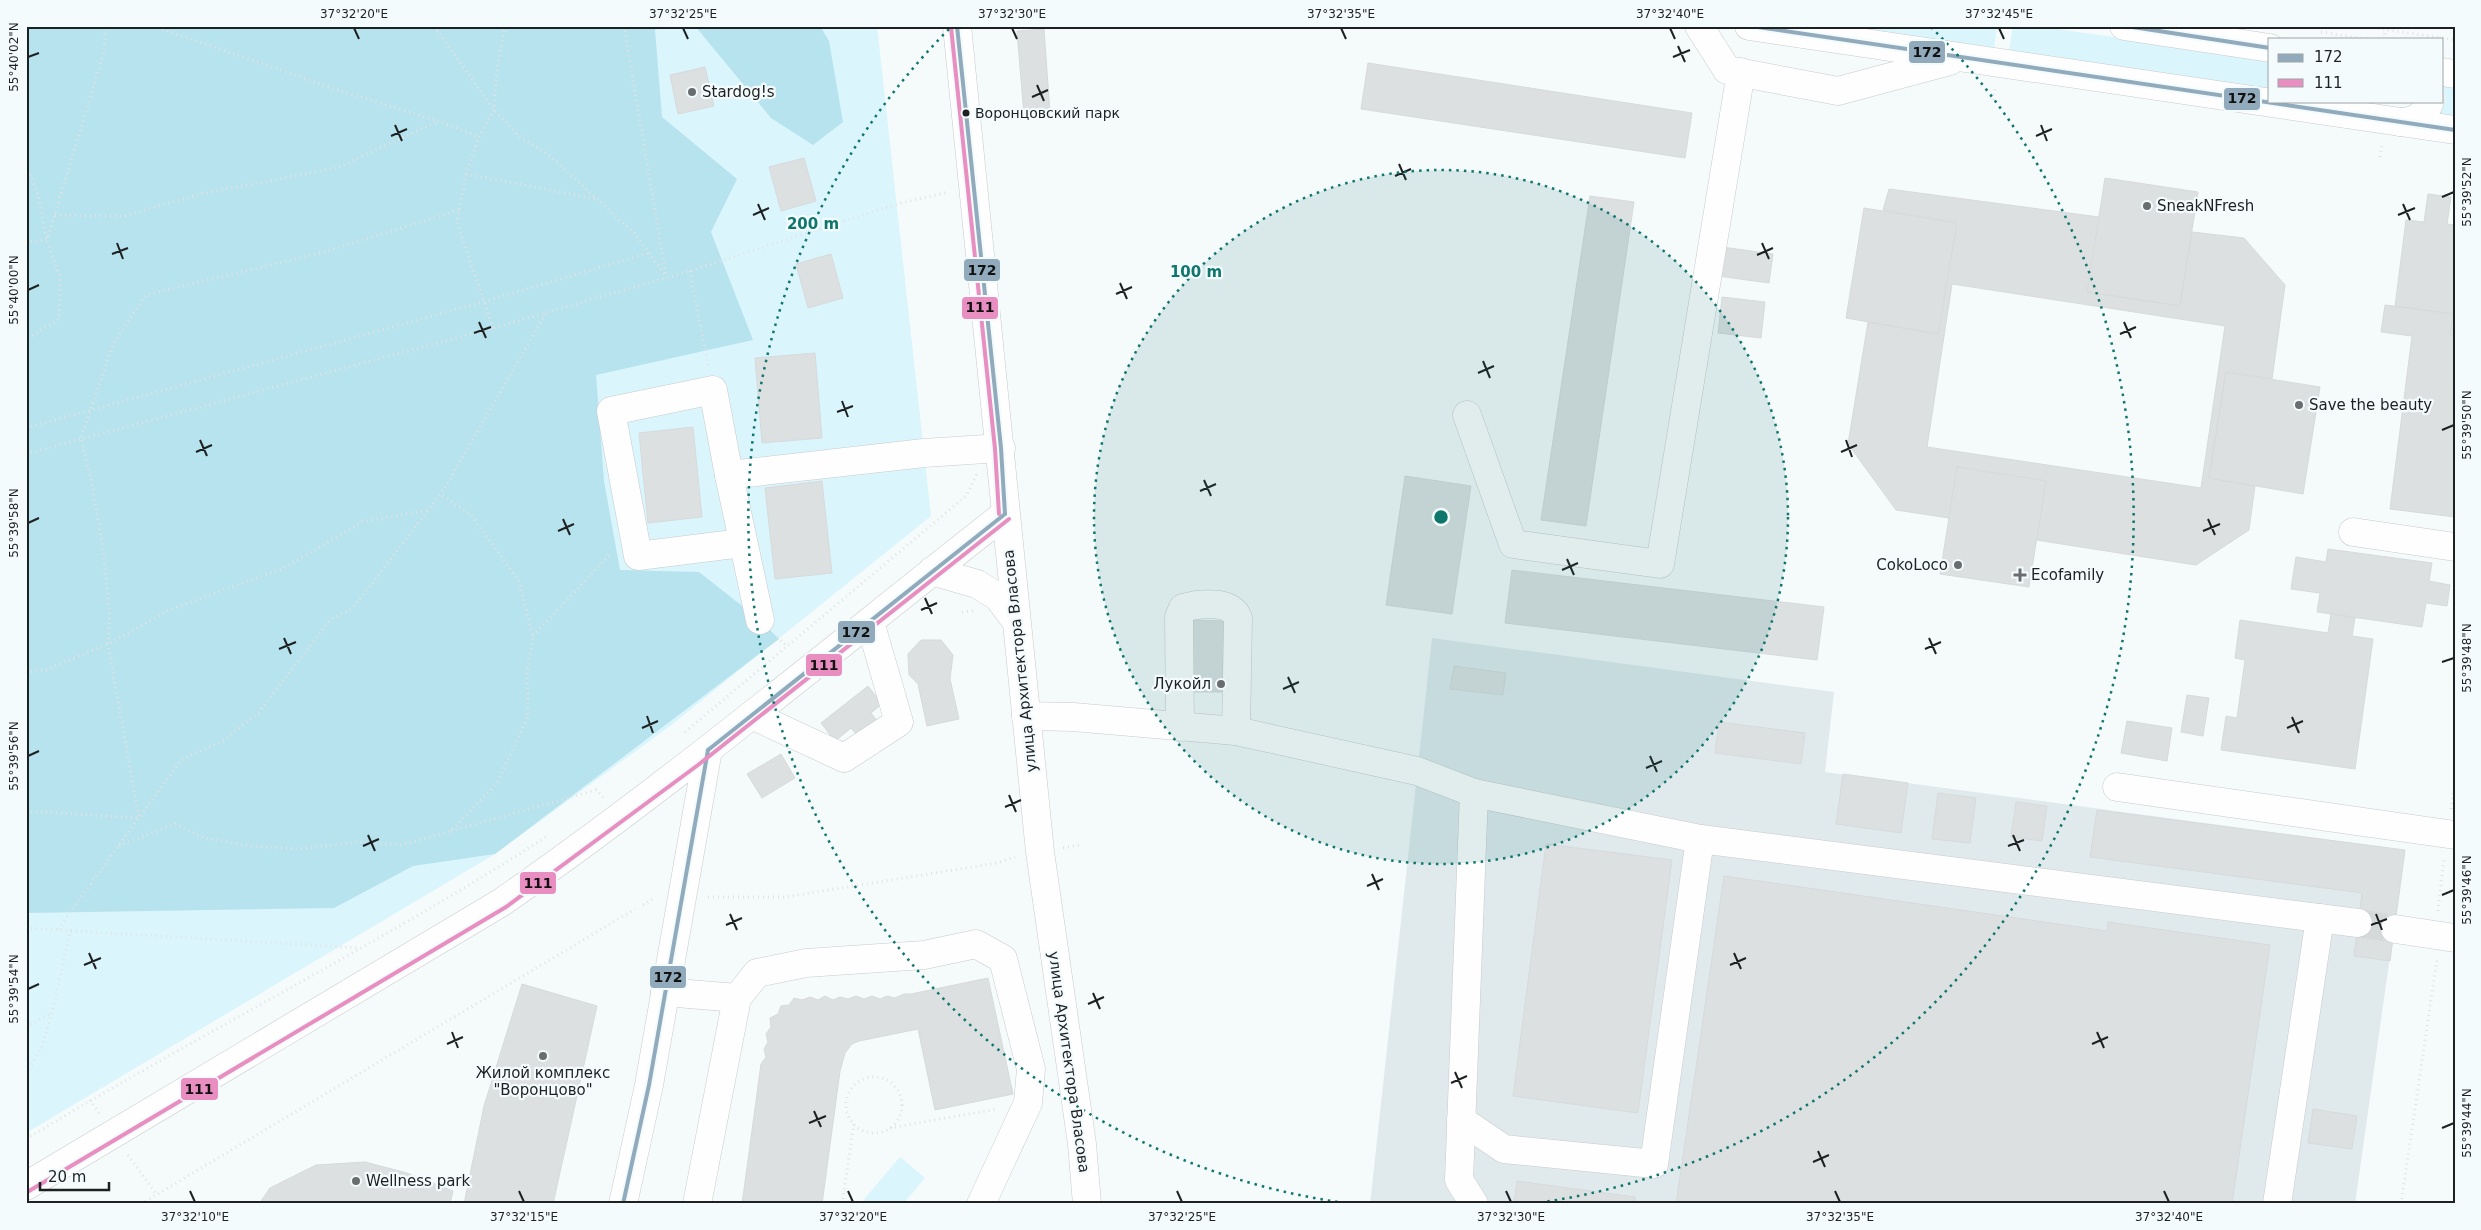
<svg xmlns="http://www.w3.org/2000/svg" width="2481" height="1230" viewBox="0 0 2481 1230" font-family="'DejaVu Sans',sans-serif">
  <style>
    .built { fill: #e0eaed }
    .green { fill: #daf5fc }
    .forest { fill: #b7e3ee }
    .building { fill: #dce0e1; stroke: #d6dadb; fill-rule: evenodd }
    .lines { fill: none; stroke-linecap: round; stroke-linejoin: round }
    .minor-tunnel { stroke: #d5d9da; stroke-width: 28; stroke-dasharray: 28 14; stroke-linecap: butt }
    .minor-casing { stroke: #c7cbcc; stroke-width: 29 }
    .path { stroke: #e1e3e3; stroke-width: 3; stroke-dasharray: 1 4; stroke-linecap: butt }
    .minor { stroke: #fefefe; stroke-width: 28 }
    .bus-1-casing { stroke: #f3fbfd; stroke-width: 8 }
    .bus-2-casing { stroke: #f3fbfd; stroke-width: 8 }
    .bus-1 { stroke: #91abbd; stroke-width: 4 }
    .bus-2 { stroke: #e88ec0; stroke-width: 4 }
    .ticks { fill: none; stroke: #1e2122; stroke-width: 2 }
    .ring { fill: none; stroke: #0f766e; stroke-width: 2.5; stroke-dasharray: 2.5 5 }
    .poi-dot { fill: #696d6e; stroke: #f3fbfd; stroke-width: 2 }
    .bus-dot { fill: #1e2122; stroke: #f3fbfd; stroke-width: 2 }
    .labels { text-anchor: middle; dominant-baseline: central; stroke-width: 4.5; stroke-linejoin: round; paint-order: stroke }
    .bus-label { font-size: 14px; fill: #1e2122; stroke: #f3fbfd; text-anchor: start }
    .poi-label { font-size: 15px; fill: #1e2122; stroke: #f3fbfd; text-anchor: start }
    .street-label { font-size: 15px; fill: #1e2122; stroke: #f3fbfd }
    .centre { fill: #0f766e; stroke: #f3fbfd; stroke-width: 2.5 }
    .ring-label { font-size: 15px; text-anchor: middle; font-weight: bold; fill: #0f766e; stroke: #f3fbfd; stroke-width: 4.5; stroke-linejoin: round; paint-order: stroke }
    .line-badge { stroke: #f3fbfd; stroke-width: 2 }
    .pale-badge-label { font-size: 14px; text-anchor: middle; font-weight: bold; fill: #111 }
    .neatline { fill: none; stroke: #1e2122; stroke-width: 2 }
    .ticks-label { font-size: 12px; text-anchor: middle; fill: #1e2122 }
  </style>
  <rect width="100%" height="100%" fill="#f5fafb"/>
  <path class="built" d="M1432 638 1834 692 1825 772 2405 850 2355 1204H1370Z"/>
  <g class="green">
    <path d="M26 26H877L931 516 670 726 495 854 26 1133Z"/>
    <path d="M1833 26H1997L1994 49Z"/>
    <path d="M2013 26H2035L2270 59V89L2009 51Z"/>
    <path d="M2443 86 2455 87V118L2439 116 2446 101Z"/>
    <path d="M900 1157 925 1178 903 1204H864L862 1202Z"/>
  </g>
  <g class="forest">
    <path d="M26 26H663L655 30 662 117 737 179 711 232 753 340 596 375 604 481 620 570 699 572 760 620 779 639 495 854 413 866 334 908 26 913Z"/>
    <path d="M695 26H820L829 41 843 122 813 145 771 118Z"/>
  </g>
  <g class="building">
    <path d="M1044 29 1050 113 1024 115 1017 31Z"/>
    <path d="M1368 63 1692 113 1685 158 1361 109Z"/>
    <path d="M705 67 714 106 678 114 670 75Z"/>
    <path d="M804 158 816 201 781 211 769 167Z"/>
    <path d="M2105 178 2198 192 2180 306 2087 292Z"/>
    <path d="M1889 189 2099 217 2087 292 2180 306 2192 232 2244 238 2285 285 2272 379 2226 372 2209 478 2255 486 2249 530 2196 565 2036 540 2046 481 1957 467 1949 518 1896 510 1848 444 1868 322 1938 334 1957 223 1883 210ZM1952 284 2225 326 2201 488 1927 447Z"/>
    <path d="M2428 194 2451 197 2447 224 2455 225V336L2450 335 2453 314 2395 306 2406 220 2424 222Z"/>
    <path d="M1590 196 1634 202 1586 526 1541 520Z"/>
    <path d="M1864 208 1957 223 1938 334 1846 318Z"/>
    <path d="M1722 247 1773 254 1769 283 1718 276Z"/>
    <path d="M831 254 843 298 808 308 796 264Z"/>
    <path d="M1722 297 1765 302 1761 338 1718 333Z"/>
    <path d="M2385 305 2453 314 2450 335 2455 336V478L2453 493H2455V517L2390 509 2412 336 2381 332Z"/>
    <path d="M815 353 822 438 762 443 755 358Z"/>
    <path d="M2226 372 2320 387 2303 494 2209 478Z"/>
    <path d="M693 427 702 517 648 523 639 433Z"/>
    <path d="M1957 467 2046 481 2029 587 1940 574Z"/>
    <path d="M1405 476 1471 486 1452 614 1386 605Z"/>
    <path d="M822 481 832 573 775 579 765 488Z"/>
    <path d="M2328 549 2432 563 2429 581 2450 585 2447 606 2426 603 2422 627 2317 612 2320 593 2291 589 2296 557 2326 562Z"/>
    <path d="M1512 570 1824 607 1817 660 1505 623Z"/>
    <path d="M2331 614 2355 618 2352 636 2373 639 2355 769 2221 750 2226 716 2237 718 2245 660 2235 658 2240 620 2328 633Z"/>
    <path d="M1192 620 1224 621 1223 692H1191Z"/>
    <path d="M921 640H941L953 655 950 679 959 719 927 726 918 684 909 675 908 654Z"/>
    <path d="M1454 666 1506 673 1503 695 1450 689Z"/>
    <path d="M868 686 882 704 871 713 883 728 863 743 851 728 835 741 821 723Z"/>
    <path d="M2187 695 2209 698 2203 736 2181 732Z"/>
    <path d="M2127 721 2172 728 2167 761 2121 753Z"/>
    <path d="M1719 722 1805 733 1801 764 1715 753Z"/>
    <path d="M781 754 795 778 762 798 747 774Z"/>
    <path d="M1843 774 1908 783 1901 833 1836 824Z"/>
    <path d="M1938 793 1976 798 1970 843 1932 839Z"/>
    <path d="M2016 802 2047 806 2042 841 2011 837Z"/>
    <path d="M2097 810 2405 850 2390 961 2354 956 2362 893 2090 857Z"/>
    <path d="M1546 844 1672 860 1638 1113 1513 1096Z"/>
    <path d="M1724 876 2107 931 2108 922 2270 945 2232 1204H1676Z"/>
    <path d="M988 978 1013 1094 935 1110 918 1029 859 1041 852 1044 845 1053 840 1071 822 1204H742L761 1064 766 1057 764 1049 768 1042 766 1034 771 1027 770 1018 778 1014 781 1006 789 1005 794 998 802 1000 810 997 818 1000 825 996 833 1000 840 997 848 999 856 996 864 999 872 996 880 999 887 996 895 998 904 994H911Z"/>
    <path d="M522 984 597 1006 553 1204H464L484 1106Z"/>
    <path d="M2313 1109 2357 1116 2352 1149 2308 1143Z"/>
    <path d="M365 1162 407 1173 453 1191 450 1204H259L270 1188 316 1165Z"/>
    <path d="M1517 1181 1635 1197V1201L1653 1204H1514Z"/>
  </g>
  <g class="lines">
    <path class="minor-tunnel" d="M2358 923 2395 929"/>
    <g class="minor-casing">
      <g id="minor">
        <path d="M957 26 1040 852 1082 1144 1087 1204"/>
        <path d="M1699 26 1727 70 1838 91 1950 61"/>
        <path d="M1749 26 2455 130"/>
        <path d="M2124 26 2270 48"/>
        <path d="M2442 72 2455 74"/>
        <path d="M2400 122C2415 122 2425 115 2430 101"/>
        <path d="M1467 415 1513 544 1660 564 1741 72"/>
        <path d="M729 475 713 390 611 411 638 556 742 543"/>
        <path d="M2353 532 2455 547"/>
        <path d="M932 571 977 584 998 597 1016 621"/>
        <path d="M760 620 729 475 924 453 1001 448"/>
        <path d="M752 715 844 758 899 722 870 622"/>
        <path d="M1026 716 1073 717 1236 731 1417 771 1474 793 1700 839 2358 923"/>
        <path d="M1180 727 1179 617 1183 608C1200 603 1231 600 1238 618L1236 731"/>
        <path d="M2117 787 2455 835"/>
        <path d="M1474 793 1459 1180 1474 1204"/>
        <path d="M2395 929 2455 938"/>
        <path d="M665 992 737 998 757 973 806 963 924 955 976 944 1003 959 1031 1069 1028 1103 981 1204"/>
        <path d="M1461 1120 1504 1149 1654 1164 1700 839"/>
        <path d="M26 1186 502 902C676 781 839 644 1005 514"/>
        <path d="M623 1204 649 1085 708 750"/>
        <path d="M697 1204 737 998"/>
        <path d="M2277 1204 2320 918"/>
      </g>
    </g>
    <g class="path">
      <path d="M153 26 347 93 439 121 479 137"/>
      <path d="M434 26 494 110 519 136 549 155 634 233 666 276"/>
      <path d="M624 26 666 276"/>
      <path d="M2363 26 2455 40"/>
      <path d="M2321 32 2365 39"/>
      <path d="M2384 39 2385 29"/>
      <path d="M1993 100 1995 88"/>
      <path d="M2380 157 2382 145"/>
      <path d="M26 165 38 194 47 240 60 278 59 319 26 339"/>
      <path d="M466 174 597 199"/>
      <path d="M55 215 124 216 200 194 336 168 439 121"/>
      <path d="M26 242 47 240 103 55 107 26"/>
      <path d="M690 271 708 366"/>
      <path d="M493 328 457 222 466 174 479 137 494 110 496 76 505 26"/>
      <path d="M26 428 483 302 649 253"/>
      <path d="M26 454 493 328 690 271 897 204 949 192"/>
      <path d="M962 612 973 611"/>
      <path d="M533 636 612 552"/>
      <path d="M777 637 788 647"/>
      <path d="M26 672 46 670 112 642 169 610 284 568 362 522 428 510"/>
      <path d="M685 732 966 496 977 474"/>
      <path d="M2451 809 2455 781"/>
      <path d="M26 811 139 818 108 644 110 616 102 542 91 480 81 438 113 344 146 295 324 252 459 210"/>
      <path d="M451 831 596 790 604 798"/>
      <path d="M119 846 175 824 204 838 252 846 299 849 360 842 402 845 451 831 497 783 528 717 527 673 533 637 519 581 471 515 441 494"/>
      <path d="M1063 848 1080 845"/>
      <path d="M708 897H785L997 863 1015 857"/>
      <path d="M643 905 656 897"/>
      <path d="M2438 911 2444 858"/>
      <path d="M26 928 360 948"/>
      <path d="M58 929 181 760 224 740 259 712 331 619 352 609 443 491 546 313"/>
      <path d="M26 1027 52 1013"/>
      <path d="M26 1073 41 1049 52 1013 71 929"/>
      <circle cx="874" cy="1105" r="28"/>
      <path d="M90 1100 99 1113"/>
      <path d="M890 1128 997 1109"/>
      <path d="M26 1139C198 1035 378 945 546 837"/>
      <path d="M128 1155 157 1195"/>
      <path d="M141 1204 635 909"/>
      <path d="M842 1204 854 1124"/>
      <path d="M2401 1204 2437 959"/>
    </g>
    <use href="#minor" class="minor"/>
    <g class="bus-1-casing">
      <g id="bus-1">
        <path d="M957 26 1001 448 1005 514"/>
        <path d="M1751 26 2455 130"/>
        <path d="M2126 26 2270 48"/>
        <path d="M708 750 1005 514"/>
        <path d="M623 1204 649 1085 708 750"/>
      </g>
    </g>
    <g class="bus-2-casing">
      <g id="bus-2">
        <path d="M951 27 995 449 999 514"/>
        <path d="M29 1191 506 907 698 765 1009 519"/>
      </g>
    </g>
    <use href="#bus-1" class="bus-1"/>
    <use href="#bus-2" class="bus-2"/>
  </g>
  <path class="ticks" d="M354 28 359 39M683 28 688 39M1012 28 1017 39M1341 28 1346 39M1670 28 1675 39M1999 28 2004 39M1678 46 1685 62M28 57 39 53M1673 57 1690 50M1037 85 1044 101M1032 97 1048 90M395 125 402 141M2041 125 2047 141M391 136 407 129M2036 136 2052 129M1399 164 1406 180M1395 176 1411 169M2442 197 2454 192M758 204 765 220M2403 204 2410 220M753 215 769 208M2398 215 2415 208M117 243 123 259M1762 243 1769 259M112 254 128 248M1757 255 1773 248M1120 283 1127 299M28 290 39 285M1116 294 1132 287M479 322 486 338M2124 322 2131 338M474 333 491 327M2120 334 2136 327M1483 361 1490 378M1478 373 1494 366M842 401 848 417M837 412 853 406M2442 430 2454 425M200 440 207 456M1846 440 1852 457M196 452 212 445M1841 452 1857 445M1204 480 1211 496M1200 491 1216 484M563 519 570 535M2208 519 2215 535M28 523 39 518M558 531 574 524M2203 531 2220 524M1567 559 1574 575M1562 570 1578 563M925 598 932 614M921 610 937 603M284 638 291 654M1929 638 1936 654M279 649 296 642M1925 649 1941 642M2442 662 2454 658M1288 677 1295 693M1283 689 1299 682M647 716 653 733M2292 717 2299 733M642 728 658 721M2287 728 2303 721M28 756 39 751M1650 756 1657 772M1646 768 1662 761M1009 795 1016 812M1005 807 1021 800M368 835 375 851M2013 835 2020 851M363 846 379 839M2008 846 2024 840M1372 874 1379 890M1367 886 1383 879M2442 895 2454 890M730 914 737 930M2376 914 2382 930M726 925 742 918M2371 925 2387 919M89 953 96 969M1734 953 1741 969M84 965 101 958M1730 965 1746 958M28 989 39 984M1093 993 1100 1009M1088 1004 1104 997M452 1032 458 1048M2097 1032 2104 1048M447 1044 463 1037M2092 1044 2108 1037M1455 1072 1462 1088M1451 1083 1467 1076M814 1111 821 1127M809 1123 826 1116M2442 1128 2454 1123M1818 1151 1825 1167M1813 1162 1829 1155M190 1191 195 1202M519 1191 524 1202M848 1191 853 1202M1177 1191 1182 1202M1506 1191 1511 1202M1835 1191 1840 1202M2164 1191 2169 1202"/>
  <circle cx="1441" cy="517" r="347" fill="#0f766e" fill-opacity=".12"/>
  <g class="ring">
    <circle cx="1441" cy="517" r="347"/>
    <path d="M1345 1203A693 693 0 0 1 951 27M1931 27A693 693 0 0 1 1537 1203"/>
  </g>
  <g class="poi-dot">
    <circle cx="692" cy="92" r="5"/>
    <circle cx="2147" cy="206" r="5"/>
    <circle cx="2299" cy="405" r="5"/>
    <circle cx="1958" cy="565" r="5"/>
    <path d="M2017.5 567.5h5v5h5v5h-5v5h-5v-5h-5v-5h5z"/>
    <circle cx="1221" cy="684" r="5"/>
    <circle cx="543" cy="1056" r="5"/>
    <circle cx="356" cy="1181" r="5"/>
  </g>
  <circle class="bus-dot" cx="966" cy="113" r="4.5"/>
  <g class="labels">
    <g class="bus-label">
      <text x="975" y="113">Воронцовский парк</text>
    </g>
    <g class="poi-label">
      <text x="702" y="92">Stardog!s</text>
      <text x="2157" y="206">SneakNFresh</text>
      <text x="2309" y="405">Save the beauty</text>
      <text x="1948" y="565" text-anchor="end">CokoLoco</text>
      <text x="2031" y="575">Ecofamily</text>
      <text x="1211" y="684" text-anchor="end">Лукойл</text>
      <text x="543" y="1073" text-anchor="middle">Жилой комплекс<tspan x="543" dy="17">"Воронцово"</tspan></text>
      <text x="366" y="1181">Wellness park</text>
    </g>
    <g class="street-label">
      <text transform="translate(1020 661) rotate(-96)">улица Архитектора Власова</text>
      <text transform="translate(1069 1062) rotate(82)">улица Архитектора Власова</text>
    </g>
  </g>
  <circle cx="1441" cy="517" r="8" class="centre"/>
  <g class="ring-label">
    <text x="813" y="229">200 m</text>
    <text x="1196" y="277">100 m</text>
  </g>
  <g class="line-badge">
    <rect x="1908" y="40" width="38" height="24" rx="5" fill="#91abbd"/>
    <rect x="2223" y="87" width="38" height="24" rx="5" fill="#91abbd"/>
    <rect x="963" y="258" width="38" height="24" rx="5" fill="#91abbd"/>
    <rect x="961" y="296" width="38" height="24" rx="5" fill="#e88ec0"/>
    <rect x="837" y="620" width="39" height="24" rx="5" fill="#91abbd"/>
    <rect x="805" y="653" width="38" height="24" rx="5" fill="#e88ec0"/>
    <rect x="519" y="871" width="38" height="24" rx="5" fill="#e88ec0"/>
    <rect x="649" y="965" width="38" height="24" rx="5" fill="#91abbd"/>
    <rect x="180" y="1077" width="39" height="24" rx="5" fill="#e88ec0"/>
  </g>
  <g class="pale-badge-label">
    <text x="1927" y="57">172</text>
    <text x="2242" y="103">172</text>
    <text x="982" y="275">172</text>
    <text x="980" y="312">111</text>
    <text x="856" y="637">172</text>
    <text x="824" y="670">111</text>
    <text x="538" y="888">111</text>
    <text x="668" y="982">172</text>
    <text x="199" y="1094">111</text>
  </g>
  <rect width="2481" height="1230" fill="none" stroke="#f3fbfd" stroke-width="55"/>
  <rect x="2268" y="38" width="175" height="65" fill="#f3fbfd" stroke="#9ea4a5"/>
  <rect x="2278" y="54" width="25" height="8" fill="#91abbd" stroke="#9ea4a5"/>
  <text x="2314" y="62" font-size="15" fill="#1e2122">172</text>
  <rect x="2278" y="79" width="25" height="8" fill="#e88ec0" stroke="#9ea4a5"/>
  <text x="2314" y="88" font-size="15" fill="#1e2122">111</text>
  <path d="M40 1182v8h69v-8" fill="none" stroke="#1e2122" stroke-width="2.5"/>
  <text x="48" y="1182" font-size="15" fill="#1e2122" stroke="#f3fbfd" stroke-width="4" paint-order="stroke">20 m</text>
  <rect x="28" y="28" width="2426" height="1174" class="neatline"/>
  <g class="ticks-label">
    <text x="354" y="18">37°32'20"E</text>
    <text x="683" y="18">37°32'25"E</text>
    <text x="1012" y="18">37°32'30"E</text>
    <text x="1341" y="18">37°32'35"E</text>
    <text x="1670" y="18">37°32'40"E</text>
    <text x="1999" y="18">37°32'45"E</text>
    <text transform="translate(14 57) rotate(-90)" y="4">55°40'02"N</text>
    <text transform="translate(2467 192) rotate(-90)" y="4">55°39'52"N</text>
    <text transform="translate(14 290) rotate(-90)" y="4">55°40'00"N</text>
    <text transform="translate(2467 425) rotate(-90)" y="4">55°39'50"N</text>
    <text transform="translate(14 523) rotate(-90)" y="4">55°39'58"N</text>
    <text transform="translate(2467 658) rotate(-90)" y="4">55°39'48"N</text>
    <text transform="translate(14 756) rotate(-90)" y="4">55°39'56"N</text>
    <text transform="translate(2467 890) rotate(-90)" y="4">55°39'46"N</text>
    <text transform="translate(14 989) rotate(-90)" y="4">55°39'54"N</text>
    <text transform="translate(2467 1123) rotate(-90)" y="4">55°39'44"N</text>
    <text x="195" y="1221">37°32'10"E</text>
    <text x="524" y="1221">37°32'15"E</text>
    <text x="853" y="1221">37°32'20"E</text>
    <text x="1182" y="1221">37°32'25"E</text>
    <text x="1511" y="1221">37°32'30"E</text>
    <text x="1840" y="1221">37°32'35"E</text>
    <text x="2169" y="1221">37°32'40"E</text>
  </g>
</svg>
